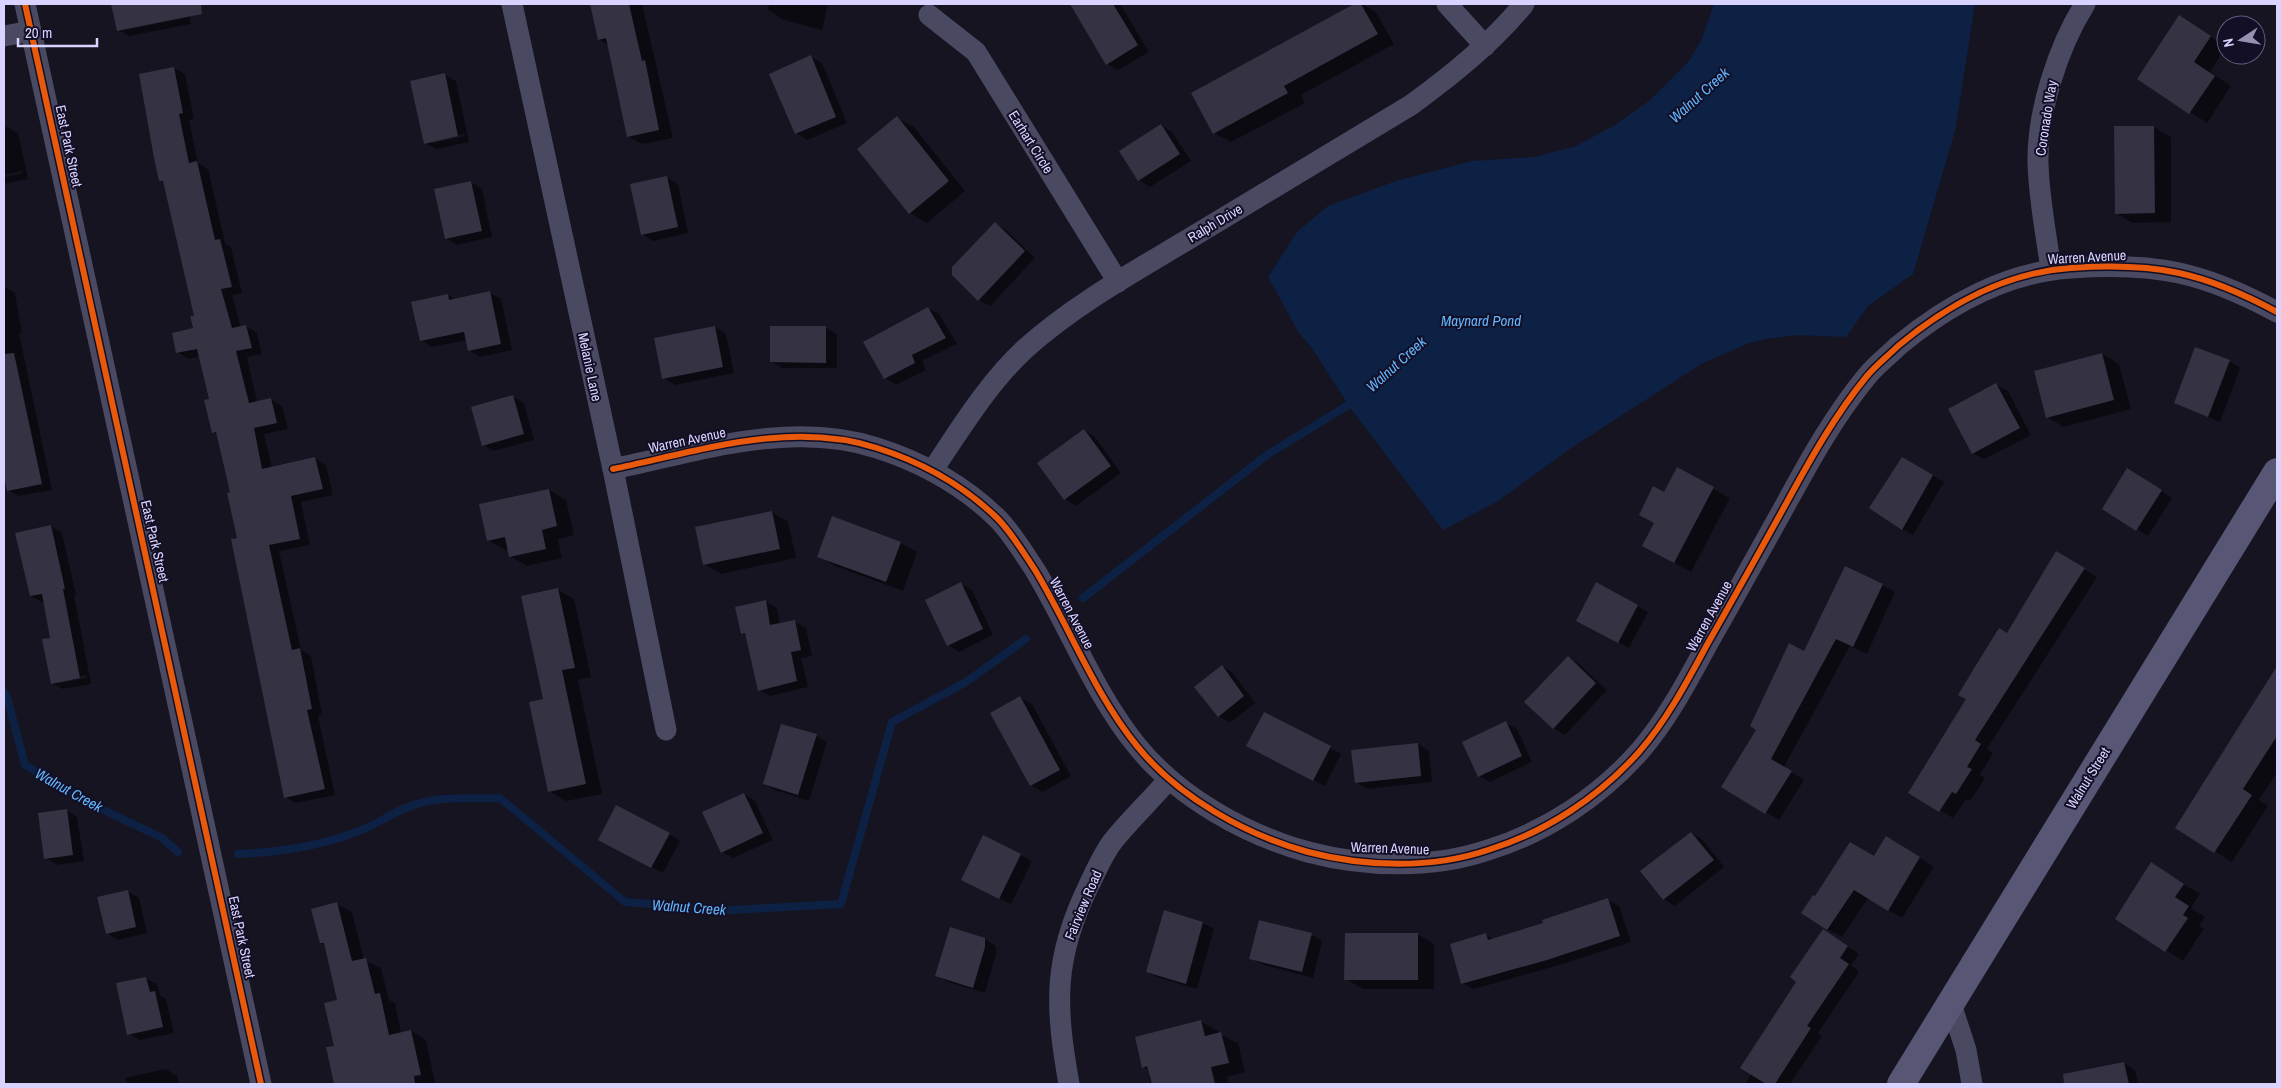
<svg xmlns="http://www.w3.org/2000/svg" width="2281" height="1088" viewBox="0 0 2281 1088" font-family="'Archivo Narrow',sans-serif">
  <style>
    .water { fill: #0d2144 }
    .shadow { fill: #0007; fill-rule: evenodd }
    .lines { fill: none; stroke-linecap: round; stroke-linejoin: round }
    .stream { stroke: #0d2144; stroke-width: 8 }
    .building { fill: #343243 }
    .street { stroke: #4a4962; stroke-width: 21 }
    .secondary { stroke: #575674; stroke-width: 28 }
    .cycleway-casing { stroke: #130f26; stroke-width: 9 }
    .cycleway { stroke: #e8590c; stroke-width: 6 }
    .labels { text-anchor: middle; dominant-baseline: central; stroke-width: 4; stroke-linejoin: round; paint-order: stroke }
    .street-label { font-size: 14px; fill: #d9d4ff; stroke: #130f26 }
    .water-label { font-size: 15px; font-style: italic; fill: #62b6ff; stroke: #130f26 }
  </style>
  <rect width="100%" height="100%" fill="#161421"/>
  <path class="water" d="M1714 4H1975L1955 131 1913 274 1868 306 1846 337 1797 335 1766 339 1749 343 1703 363 1574 446 1498 501 1443 530 1349 406 1312 348 1299 333 1268 277 1297 232 1328 206 1396 181 1472 161 1535 157 1576 146 1615 125 1649 101 1689 61 1702 39Z"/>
  <g class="shadow">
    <path d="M113 4H187L191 24 129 36 118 30Z"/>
    <path d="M591 4H642L673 138 642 144 628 136 608 45 599 39Z"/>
    <path d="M769 4H828L822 30 784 20 768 10Z"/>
    <path d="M1071 4H1120L1149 52 1118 70 1107 64Z"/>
    <path d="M1357 4H1362L1376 12 1394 44 1301 95 1305 103 1231 142 1214 133 1193 94Z"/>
    <path d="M2196 27 2226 46 2210 72 2231 86 2207 123 2139 78Z"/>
    <path d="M811 57 822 63 847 123 807 140 796 133Z"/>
    <path d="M174 68 185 74 194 119 189 120 198 163 208 169 225 243 231 247 242 293 232 295 241 328 246 326 257 333 262 354 247 357 257 402 271 399 282 406 288 429 264 434 272 468 315 458 326 465 333 495 301 502 310 545 279 551 301 650 311 656 322 715 318 716 335 795 296 803 285 797 231 493 218 435 213 432 210 400 200 356 189 359 177 352 194 329 195 316 164 183 160 181Z"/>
    <path d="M445 75 456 81 469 142 436 149 425 143ZM464 134 465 136 433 143V140Z"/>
    <path d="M897 118 914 127 965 191 927 223 910 213Z"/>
    <path d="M1161 125 1172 132 1191 161 1150 187 1139 180Z"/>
    <path d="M7 127 18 133 28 179 4 184V177L23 173V171L4 175V128Z"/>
    <path d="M2154 127 2171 137V222L2133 223 2116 213Z"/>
    <path d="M667 178 678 184 688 233 653 241 642 234Z"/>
    <path d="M471 182 482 189 492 237 457 245 446 238Z"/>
    <path d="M995 224 1006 230 1035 258 990 306 979 300Z"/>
    <path d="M4 286 15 293 22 333H19L52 490 19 496 8 490 4 468Z"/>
    <path d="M490 293 501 299 512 350 480 357 469 350 467 340 432 347 421 340 448 295 456 300Z"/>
    <path d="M928 308 939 314 957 344 922 361 926 370 896 385 885 378 865 342Z"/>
    <path d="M715 327 726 334 734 373 675 385 663 378Z"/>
    <path d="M825 328 837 334V368H782L771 361Z"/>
    <path d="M2102 354 2119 364 2131 409 2064 427 2047 417Z"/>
    <path d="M2229 361 2240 368 2220 422 2175 402Z"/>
    <path d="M1996 385 2008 391 2031 435 1984 459 1972 453Z"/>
    <path d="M512 396 524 403 534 440 494 451 483 445Z"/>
    <path d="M1084 430 1095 437 1121 473 1076 506 1065 499Z"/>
    <path d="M1903 458 1944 482 1913 535 1902 529Z"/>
    <path d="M1678 469 1730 498 1691 572 1643 546 1655 523 1665 494Z"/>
    <path d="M2139 476 2172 498 2148 536 2103 508Z"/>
    <path d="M549 490 566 500 574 535 558 539 562 558 527 566 510 556 509 549 505 550 488 540 481 505Z"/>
    <path d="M772 512 788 522 796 558 721 574 704 564Z"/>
    <path d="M51 526 62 533 76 595H74L91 684 63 689 52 683V639L45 601 42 602 31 596ZM86 675 87 678 60 683V681Z"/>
    <path d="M901 543 917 552 903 591 835 566 819 556Z"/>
    <path d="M2056 553 2097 577 1987 749 1993 753 1980 775 1985 778 1970 801 1966 799 1953 818 1910 793Z"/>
    <path d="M961 584 972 590 993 635 959 652 948 645Z"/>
    <path d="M1882 585 1895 592 1867 654 1850 646 1784 767 1804 780 1779 820 1723 786 1805 653Z"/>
    <path d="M557 589 574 599 591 677 578 680 602 794 566 801 550 792 544 700Z"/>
    <path d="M766 601 777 608 780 625 795 622 806 628 812 656 801 658 808 687 770 696 759 690 747 636 742 633Z"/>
    <path d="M1637 606 1648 612 1629 648 1589 626Z"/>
    <path d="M1568 657 1579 664 1607 690 1565 735 1553 728Z"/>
    <path d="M1222 666 1233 673 1255 703 1230 723 1219 716Z"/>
    <path d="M2277 668V772L2259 800 2268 806 2232 862 2176 827Z"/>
    <path d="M1020 698 1032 704 1071 776 1042 792 1031 785Z"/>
    <path d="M1506 723 1517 729 1532 762 1490 782 1479 776Z"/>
    <path d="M816 736 827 742 809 801 775 790 764 784Z"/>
    <path d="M1418 744 1429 751 1432 782 1367 789 1356 782Z"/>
    <path d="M1330 748 1341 754 1325 786 1259 752Z"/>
    <path d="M744 794 755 801 773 840 733 858 722 852Z"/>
    <path d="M66 810 77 817 84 861 57 865 46 858Z"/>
    <path d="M1692 833 1703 840 1724 867 1675 906 1664 899Z"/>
    <path d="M669 834 680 841 663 873 611 846Z"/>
    <path d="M1901 846 1934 867 1902 918 1868 898 1842 937 1827 929 1815 898 1875 858Z"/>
    <path d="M1021 855 1032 861 1011 904 973 886Z"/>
    <path d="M2167 874 2200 894 2191 908 2205 917 2199 926 2204 928 2183 961 2117 919Z"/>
    <path d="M127 891 139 898 147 933 118 940 107 933Z"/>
    <path d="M1608 900 1619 906 1631 942 1559 965 1474 989 1462 983 1486 935 1494 939 1545 924Z"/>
    <path d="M337 904 352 912 364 960 381 968 389 1000 395 1003 401 1033 411 1031 426 1040 435 1083 335 1084 328 1048 336 1047 338 1001 326 945 321 943Z"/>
    <path d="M1203 923 1214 929 1197 989 1159 978 1148 972Z"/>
    <path d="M1311 934 1322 941 1313 978 1261 964 1250 958Z"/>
    <path d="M1417 934 1434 944V989H1363L1346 979Z"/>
    <path d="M1834 937 1859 954 1851 965 1859 972 1818 1033 1822 1036 1790 1084H1745Z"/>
    <path d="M985 939 996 946V954L985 993 948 982 937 975Z"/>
    <path d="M146 978 157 984 160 995 166 999 174 1033 140 1040 129 1034Z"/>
    <path d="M1201 1022 1218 1031 1219 1034 1238 1043 1245 1072 1227 1077 1229 1084H1151L1148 1070 1144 1067Z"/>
    <path d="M2124 1063 2135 1070 2138 1084H2092L2089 1071Z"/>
    <path d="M166 1069 177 1076 179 1084H127L125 1078Z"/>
  </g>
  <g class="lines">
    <g class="stream">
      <path d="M1083 598 1267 455 1355 401"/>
      <path d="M4 692 7 697 25 765 102 809 162 838 178 852"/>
      <path d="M238 854C281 852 324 846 364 829 382 821 400 808 420 803 445 796 473 799 500 798L625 902 731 910 841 904 892 722 966 682 1026 639"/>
    </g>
  </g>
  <g class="building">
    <path d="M111 4H201L202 14 117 31Z"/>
    <path d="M590 4H629L642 61 645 60 659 130 627 137 606 38 598 40Z"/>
    <path d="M1070 4H1113L1138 45 1106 65Z"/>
    <path d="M1354 4H1361L1378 34 1284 86 1288 93 1213 134 1191 93Z"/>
    <path d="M2179 15 2211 36 2194 62 2215 76 2189 114 2137 79Z"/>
    <path d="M811 55 836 117 795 134 769 74Z"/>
    <path d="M174 67 183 113 179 114 189 163 197 161 215 240 220 239 232 287 221 289 232 328 246 325 252 348 236 351 249 403 271 398 277 423 254 428 262 469 315 457 323 489 291 496 300 539 269 545 292 650 300 648 312 709 307 710 325 789 284 798 231 539 237 538 227 493 230 492 216 432 212 433 204 400 209 399 197 349 176 353 172 333 193 328 190 316H194L163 181H159L154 158 139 74Z"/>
    <path d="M445 73 458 136 424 144 410 81Z"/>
    <path d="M897 116 949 181 909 214 857 149Z"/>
    <path d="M1161 124 1180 154 1138 181 1119 151Z"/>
    <path d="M2114 126H2154L2155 213 2115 214Z"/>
    <path d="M667 176 678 227 641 235 630 184Z"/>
    <path d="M471 181 482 231 445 239 434 189Z"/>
    <path d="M995 222 1025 251 978 301 952 275V267Z"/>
    <path d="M490 291 501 344 468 351 464 332 420 341 411 302 448 294 449 300Z"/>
    <path d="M928 307 946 338 912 355 915 363 884 379 863 342Z"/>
    <path d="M715 326 723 367 662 379 654 338Z"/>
    <path d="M770 326H826V363L770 362Z"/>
    <path d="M2195 347 2230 360 2208 417 2174 403Z"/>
    <path d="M14 353 42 484 7 491 4 476V354Z"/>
    <path d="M2102 353 2114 400 2046 418 2034 371Z"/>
    <path d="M1996 383 2020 428 1972 454 1948 409Z"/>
    <path d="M513 395 524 434 482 446 471 407Z"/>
    <path d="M1084 429 1111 466 1064 500 1037 463Z"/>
    <path d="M1902 457 1933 475 1902 530 1869 508Z"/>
    <path d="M1677 467 1714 487 1674 563 1642 546 1654 523 1639 515 1653 486 1664 492Z"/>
    <path d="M2127 468 2162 490 2136 531 2102 509Z"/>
    <path d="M549 489 557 526 542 530 546 549 509 557 505 537 487 541 479 504Z"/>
    <path d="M772 511 780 549 703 565 695 527Z"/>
    <path d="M832 516 901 542 886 582 817 557Z"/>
    <path d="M51 525 65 589H63L80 678 51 684 42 639 50 638 42 594 30 596 15 533Z"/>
    <path d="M2056 551 2085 568 1975 740 1981 744 1967 767 1972 769 1956 794 1952 792 1939 812 1908 793 1966 699 1958 695 1973 670 1999 628 2007 633Z"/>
    <path d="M1845 566 1883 584 1853 647 1836 639 1771 759 1792 771 1765 814 1721 787 1756 730 1750 726 1789 643 1804 651Z"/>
    <path d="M961 582 983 629 947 646 925 600Z"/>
    <path d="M1596 582 1638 605 1618 643 1576 621Z"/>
    <path d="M558 588 575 668 562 670 586 784 548 792 529 702 543 699 521 596Z"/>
    <path d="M766 600 770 625 795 620 801 650 791 652 797 681 758 691 745 633 741 634 735 607Z"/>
    <path d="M1568 656 1596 683 1553 729 1524 702Z"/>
    <path d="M1222 665 1244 696 1218 717 1194 687Z"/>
    <path d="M2277 666V736L2243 789 2252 795 2214 853 2175 828Z"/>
    <path d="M1020 696 1060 770 1030 786 990 713Z"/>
    <path d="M1264 712 1331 746 1313 781 1246 746Z"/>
    <path d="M1506 721 1522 756 1478 777 1462 742Z"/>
    <path d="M781 724 817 734 798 795 763 784Z"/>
    <path d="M1418 743 1421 776 1355 783 1351 750Z"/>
    <path d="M744 793 763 833 721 853 702 812Z"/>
    <path d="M616 805 670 833 651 868 598 840Z"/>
    <path d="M67 809 73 855 44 859 38 813Z"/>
    <path d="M1691 832 1714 860 1663 900 1640 871Z"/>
    <path d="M983 835 1021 854 999 899 961 880Z"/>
    <path d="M1886 836 1920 857 1888 911 1854 890 1827 930 1801 913 1813 895 1815 896 1850 842 1874 856Z"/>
    <path d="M2151 862 2184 884 2175 897 2189 906 2183 915 2188 918 2165 952 2115 919Z"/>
    <path d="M128 890 136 927 106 934 97 897Z"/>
    <path d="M1608 898 1620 936 1547 960 1461 984 1450 944 1486 933 1488 940 1543 923 1542 920Z"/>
    <path d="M337 902 352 961 366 958 375 994 380 993 389 1035 411 1030 421 1075 414 1076 415 1084H334L326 1047 334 1046 324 1003 337 1000 324 943H320L311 909Z"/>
    <path d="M1164 910 1203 922 1186 984 1146 972Z"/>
    <path d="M1259 920 1312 933 1302 972 1249 959Z"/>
    <path d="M950 927 985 938V947L973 988 935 976Z"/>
    <path d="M1823 929 1848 946 1840 958 1849 964 1807 1026 1811 1028 1775 1084H1766L1740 1068 1796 982 1790 977Z"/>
    <path d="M1345 933H1418V980H1344Z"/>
    <path d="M146 977 150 992 155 991 163 1027 127 1035 116 983Z"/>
    <path d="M1201 1020 1205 1036 1221 1032 1229 1063 1211 1067 1215 1084H1152L1147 1066 1142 1068 1135 1037Z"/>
    <path d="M2124 1062 2129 1084H2064L2063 1074Z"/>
  </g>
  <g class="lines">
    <g class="street">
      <path d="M25 4 261 1084"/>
      <path d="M512 4 613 469 666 730"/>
      <path d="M1447 4 1485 46"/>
      <path d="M929 15 976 52 1118 282"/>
      <path d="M4 36 31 31"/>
      <path d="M2051 269C2046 234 2039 199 2038 163 2037 112 2058 47 2085 4"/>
      <path d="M613 469C699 451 790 420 877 448 921 462 964 486 997 518 1012 533 1023 552 1035 570 1070 628 1094 693 1137 746 1178 797 1246 835 1308 852 1365 867 1432 869 1488 850 1546 832 1599 797 1639 752 1667 720 1688 680 1708 643 1735 596 1761 549 1787 502 1811 458 1835 415 1867 376 1876 365 1888 356 1898 346 1947 305 2007 272 2071 268 2155 262 2203 272 2277 312"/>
      <path d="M932 471C961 428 988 383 1026 348 1074 305 1132 273 1187 240 1262 195 1336 150 1411 105 1452 75 1492 43 1524 4"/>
      <path d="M1950 1001 1966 1050 1972 1084"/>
      <path d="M1069 1084C1055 1005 1053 959 1089 885 1096 871 1103 854 1113 841 1130 820 1151 800 1169 779"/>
    </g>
    <path class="secondary" d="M1901 1084 2277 472"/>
    <g class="cycleway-casing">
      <g id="cycleway">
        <path d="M25 4 261 1084"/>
        <path d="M613 469C699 451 790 420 877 448 921 462 964 486 997 518 1012 533 1023 552 1035 570 1070 628 1094 693 1137 746 1178 797 1246 835 1308 852 1365 867 1432 869 1488 850 1546 832 1599 797 1639 752 1667 720 1688 680 1708 643 1735 596 1761 549 1787 502 1811 458 1835 415 1867 376 1876 365 1888 356 1898 346 1947 305 2007 272 2071 268 2155 262 2203 272 2277 312"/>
      </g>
    </g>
    <use href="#cycleway" class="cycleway"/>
  </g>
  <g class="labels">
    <g class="street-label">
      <text transform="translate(2046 118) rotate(-81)">Coronado Way</text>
      <text transform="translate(1031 142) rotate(58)">Earhart Circle</text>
      <text transform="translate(69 146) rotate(78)">East Park Street</text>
      <text transform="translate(1215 223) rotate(-31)">Ralph Drive</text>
      <text transform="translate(2087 257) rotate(-3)">Warren Avenue</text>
      <text transform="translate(590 367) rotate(78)">Melanie Lane</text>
      <text transform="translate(687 440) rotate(-12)">Warren Avenue</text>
      <text transform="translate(155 541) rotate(77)">East Park Street</text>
      <text transform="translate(1072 613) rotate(62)">Warren Avenue</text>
      <text transform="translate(1709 616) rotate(-61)">Warren Avenue</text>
      <text transform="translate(2088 778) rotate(-58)">Walnut Street</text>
      <text transform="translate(1390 848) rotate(2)">Warren Avenue</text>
      <text transform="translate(1083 905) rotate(-67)">Fairview Road</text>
      <text transform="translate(242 937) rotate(78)">East Park Street</text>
    </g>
    <g class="water-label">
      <text transform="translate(1699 95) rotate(-42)">Walnut Creek</text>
      <text x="1481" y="320">Maynard Pond</text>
      <text transform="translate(1396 364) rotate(-42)">Walnut Creek</text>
      <text transform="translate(69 790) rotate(29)">Walnut Creek</text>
      <text transform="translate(689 907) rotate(4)">Walnut Creek</text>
    </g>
  </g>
  <rect width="2281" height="1088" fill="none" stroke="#d9d4ff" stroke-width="10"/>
  <g transform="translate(2241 40) rotate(258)"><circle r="24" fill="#130f26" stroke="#625e7d"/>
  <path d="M0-4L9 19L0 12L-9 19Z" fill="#9591b1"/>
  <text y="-8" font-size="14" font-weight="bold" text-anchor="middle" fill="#d9d4ff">N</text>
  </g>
  <path d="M18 38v8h79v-8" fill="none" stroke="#d9d4ff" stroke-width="2.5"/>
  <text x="25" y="38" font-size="15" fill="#d9d4ff" stroke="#130f26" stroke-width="4" paint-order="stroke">20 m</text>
</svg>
